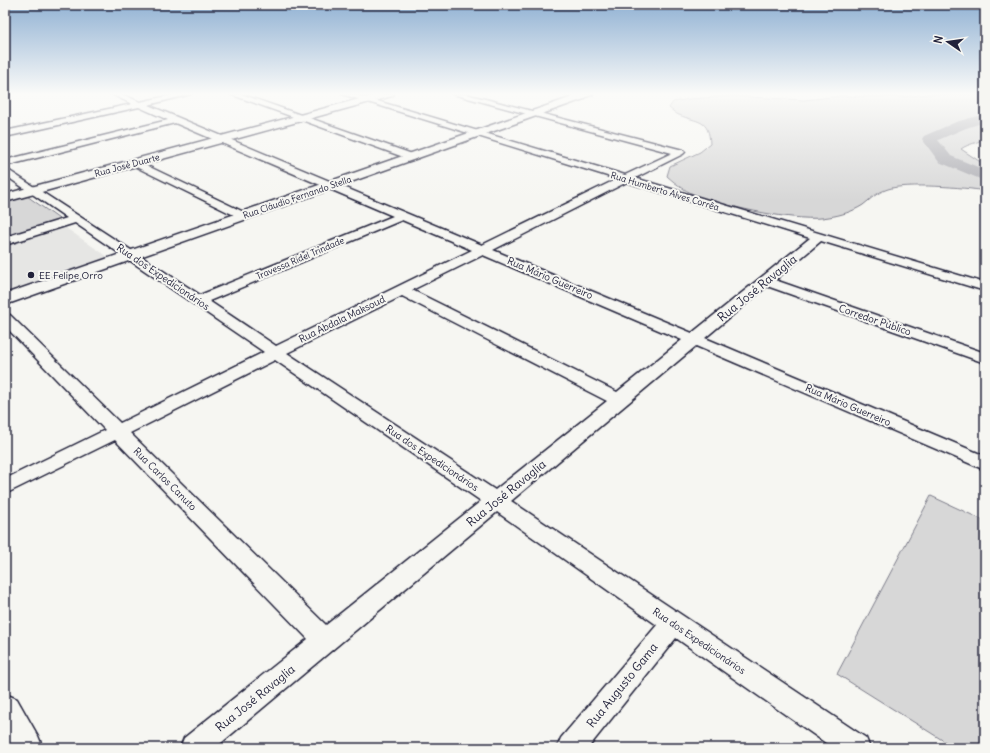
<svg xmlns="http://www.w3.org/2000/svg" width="990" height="753" viewBox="0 0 990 753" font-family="Delius,sans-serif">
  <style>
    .built { fill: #e6e6e4 }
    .green { fill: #d7d7d7; stroke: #7c7c89 }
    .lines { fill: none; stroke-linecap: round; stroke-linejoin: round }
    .river { fill: #adadb3; fill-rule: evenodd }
    .minor-casing { stroke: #22223b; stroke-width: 3 }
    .tertiary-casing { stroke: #22223b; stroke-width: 3 }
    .minor { fill: #f6f6f2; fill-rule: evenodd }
    .tertiary { fill: #f6f6f2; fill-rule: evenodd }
    .poi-dot { fill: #22223b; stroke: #f6f6f2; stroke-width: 1.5 }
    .labels { text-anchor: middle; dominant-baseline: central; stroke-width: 4; stroke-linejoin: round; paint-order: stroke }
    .far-street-label { font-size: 9px; fill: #22223b; stroke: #f6f6f2 }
    .poi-label { font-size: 10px; fill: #22223b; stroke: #f6f6f2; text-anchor: start }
    .street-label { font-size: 10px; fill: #22223b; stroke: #f6f6f2 }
    .near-street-label { font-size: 12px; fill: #22223b; stroke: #f6f6f2 }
  </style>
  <rect width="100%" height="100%" fill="#f6f6f2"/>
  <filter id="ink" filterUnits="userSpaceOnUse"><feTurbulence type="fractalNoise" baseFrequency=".025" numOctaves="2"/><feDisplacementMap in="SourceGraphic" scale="8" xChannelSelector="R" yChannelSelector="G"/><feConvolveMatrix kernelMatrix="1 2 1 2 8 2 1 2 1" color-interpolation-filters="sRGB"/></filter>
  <g filter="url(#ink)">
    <path class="built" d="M63 226 108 257 5 293V244Z"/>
    <g class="green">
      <path d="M929 94H985V137C978 144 969 143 961 149L985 165V191C965 187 906 183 888 189 876 193 872 198 863 205 852 212 841 215 829 217 800 223 728 207 700 197 687 192 677 185 667 176L670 166 700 152 710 144C709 118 698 123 679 115 676 114 672 110 669 108L673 102 689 99 732 96 804 100 841 96 902 97Z"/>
      <path d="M27 196 62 221 5 238V202Z"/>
      <path d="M931 496 985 521V748H955L837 674Z"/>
    </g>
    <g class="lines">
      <path class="river" d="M985 114V122L966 128 938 140 951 156 985 170V181L939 162 922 139 924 136 956 122Z"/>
      <g class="minor-casing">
        <g id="minor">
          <path d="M111 94H122L140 102 176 94H191L148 105 482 245 617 179 342 94H354L625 175 672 153 453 94H466L683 150 685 152 683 154 635 178 985 283V291L821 241 775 280 985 353V363L767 286 705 338 985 456V470L696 346 511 501 866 738 870 748H833L676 638 588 748H557L561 738 657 625 497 512 215 748H180L184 738 308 639 115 440 5 494V479L105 430 5 326V314L10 315 120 423 264 352 75 223 5 245V237L67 218 5 175V168L200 295 393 216 175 123 5 166V160L168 120 139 107 5 137V131L132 104ZM627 182 810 238 692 333 493 250ZM402 220 472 250 276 346 209 301ZM483 255 682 340 617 392 412 290ZM402 296 607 401 495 490 287 353ZM275 360 481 501 326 625 130 433Z"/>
          <path d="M230 94H241L415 155 417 157 412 160 409 159Z"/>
          <path d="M565 94H593L581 99Z"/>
          <path d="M135 160 248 214 250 216 244 219 240 218 132 165 130 163 132 161Z"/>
        </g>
      </g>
      <g class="tertiary-casing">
        <g id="tertiary">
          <path d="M378 94H394L392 96 5 202V194Z"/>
          <path d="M581 94 584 95 586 97 584 99 5 305V294Z"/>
          <path d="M5 694 17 699 38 736 43 748H8L5 743Z"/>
        </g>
      </g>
      <use href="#minor" class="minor"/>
      <use href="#tertiary" class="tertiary"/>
    </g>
  </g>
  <linearGradient id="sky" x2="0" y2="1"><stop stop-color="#90b1d3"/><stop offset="0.47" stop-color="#fbfbf9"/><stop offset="1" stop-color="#fbfbf9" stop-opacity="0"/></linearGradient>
  <rect width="990" height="200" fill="url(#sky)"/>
  <circle class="poi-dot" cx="31" cy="275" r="4"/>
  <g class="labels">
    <g class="far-street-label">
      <text transform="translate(127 165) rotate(-15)">Rua José Duarte</text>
      <text transform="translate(665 191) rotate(17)">Rua Humberto Alves Corrêa</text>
      <text transform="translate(297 197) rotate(-19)">Rua Cláudio Fernando Stella</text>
      <text transform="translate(300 258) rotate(-23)">Travessa Ridel Trindade</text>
    </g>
    <g class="poi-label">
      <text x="39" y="275">EE Felipe Orro</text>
    </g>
    <g class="street-label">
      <text transform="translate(163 277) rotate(34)">Rua dos Expedicionários</text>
      <text transform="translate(550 278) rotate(23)">Rua Mário Guerreiro</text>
      <text transform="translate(342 319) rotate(-26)">Rua Abdala Maksoud</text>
      <text transform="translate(875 320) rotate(19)">Corredor Público</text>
      <text transform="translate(848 405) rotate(23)">Rua Mário Guerreiro</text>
      <text transform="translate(432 458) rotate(34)">Rua dos Expedicionários</text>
      <text transform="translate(165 479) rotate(45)">Rua Carlos Canuto</text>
      <text transform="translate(699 641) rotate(34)">Rua dos Expedicionários</text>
    </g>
    <g class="near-street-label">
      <text transform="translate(757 288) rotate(-39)">Rua José Ravaglia</text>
      <text transform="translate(506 493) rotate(-39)">Rua José Ravaglia</text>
      <text transform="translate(622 685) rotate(-51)">Rua Augusto Gama</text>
      <text transform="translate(255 698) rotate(-39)">Rua José Ravaglia</text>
    </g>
  </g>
  <rect width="990" height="753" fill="none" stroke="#f6f6f2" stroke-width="20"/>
  <rect x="10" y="10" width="970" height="733" fill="none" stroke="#22223b" stroke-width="1.5" filter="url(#ink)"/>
  <g transform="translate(948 42) rotate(283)" stroke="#f6f6f2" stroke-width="3" paint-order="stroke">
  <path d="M0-3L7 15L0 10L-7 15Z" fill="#22223b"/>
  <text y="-6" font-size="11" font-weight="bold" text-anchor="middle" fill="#22223b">N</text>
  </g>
</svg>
